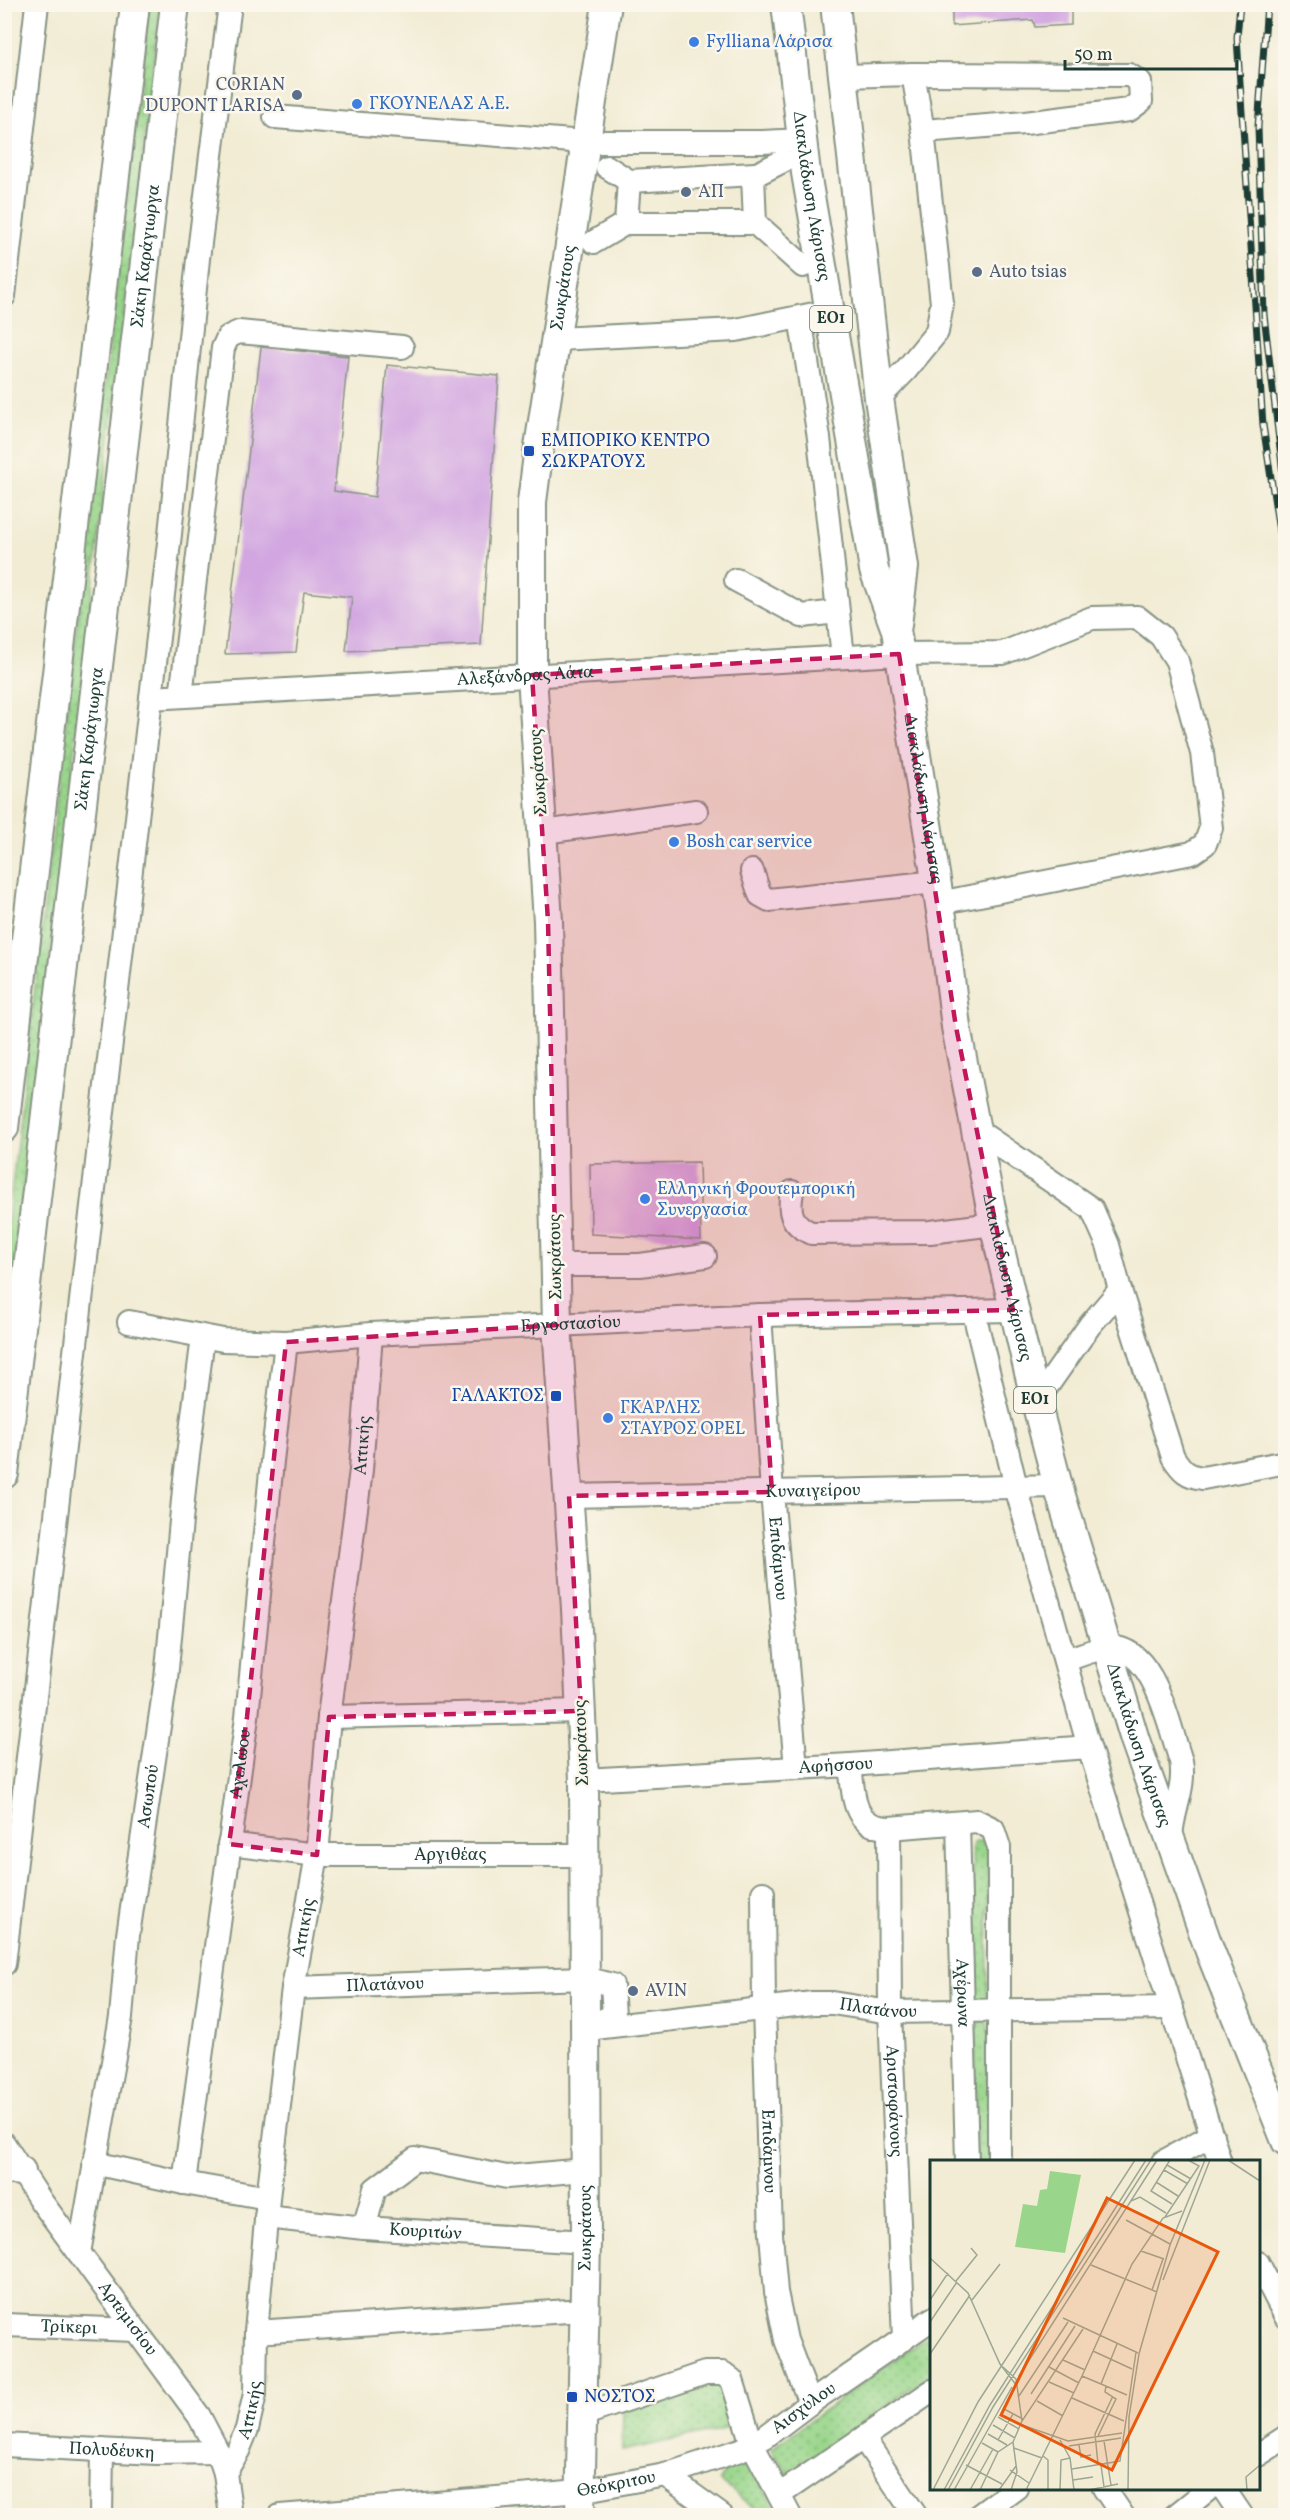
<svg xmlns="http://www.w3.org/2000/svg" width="1290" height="2520" viewBox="0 0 1290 2520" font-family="Vollkorn,serif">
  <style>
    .grass { fill: url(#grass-dots); stroke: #5c8a60; stroke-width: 1.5 }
    .building { fill: #d2a6e1 }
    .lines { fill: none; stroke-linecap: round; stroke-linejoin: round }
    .minor-casing { stroke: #889484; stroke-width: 26 }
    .major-casing { stroke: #889484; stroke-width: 32 }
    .minor { stroke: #fff; stroke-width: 22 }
    .major { stroke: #fff; stroke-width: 28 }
    .rail-casing { stroke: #1f3d34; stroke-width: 7 }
    .rail { stroke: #fbf7ec; stroke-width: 4.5; stroke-dasharray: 14; stroke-linecap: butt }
    .marked { fill: #c2185b; fill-opacity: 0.2; stroke: #c2185b; stroke-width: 4.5; stroke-dasharray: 12 8; stroke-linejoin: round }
    .shop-dot { fill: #3f7fe0; stroke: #fbf7ec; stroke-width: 2 }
    .service-dot { fill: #5c6f8a; stroke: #fbf7ec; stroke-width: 2 }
    .transit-dot { fill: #1a4fb4; stroke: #fbf7ec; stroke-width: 2 }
    .labels { text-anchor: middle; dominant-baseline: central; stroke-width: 5; stroke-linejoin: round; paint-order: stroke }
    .shield { fill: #fbf7ec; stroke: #61756b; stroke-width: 1.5 }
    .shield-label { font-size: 16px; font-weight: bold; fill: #1f3d34 }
    .shop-label { font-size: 18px; fill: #366cbe; stroke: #fbf7ec; text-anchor: start }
    .service-label { font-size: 18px; fill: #4e5e75; stroke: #fbf7ec; text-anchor: start }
    .street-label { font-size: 18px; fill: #1f3d34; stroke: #fbf7ec }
    .transit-label { font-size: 18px; fill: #164399; stroke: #fbf7ec; text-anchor: start }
    .inset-road { fill: none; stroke: #9ea694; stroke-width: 1.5 }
    .view { fill: #e8590c; fill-opacity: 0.15; stroke: #e8590c; stroke-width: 3 }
    .inset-edge { fill: none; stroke: #1f3d34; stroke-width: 3 }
  </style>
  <defs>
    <pattern id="grass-dots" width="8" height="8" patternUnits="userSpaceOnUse" patternTransform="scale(1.5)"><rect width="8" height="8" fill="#99d68b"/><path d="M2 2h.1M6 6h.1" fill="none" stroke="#7caf72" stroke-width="1.8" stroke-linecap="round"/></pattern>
  </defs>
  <rect width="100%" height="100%" fill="#fbf7ec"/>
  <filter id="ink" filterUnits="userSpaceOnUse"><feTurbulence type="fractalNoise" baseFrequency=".0167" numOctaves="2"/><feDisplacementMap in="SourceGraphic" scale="12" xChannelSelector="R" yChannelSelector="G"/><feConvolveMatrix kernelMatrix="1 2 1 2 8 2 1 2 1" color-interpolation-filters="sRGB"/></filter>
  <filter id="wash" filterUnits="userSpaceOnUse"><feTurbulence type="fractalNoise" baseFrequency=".008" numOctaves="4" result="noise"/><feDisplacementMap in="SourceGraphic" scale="24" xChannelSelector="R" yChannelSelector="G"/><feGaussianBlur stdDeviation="1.35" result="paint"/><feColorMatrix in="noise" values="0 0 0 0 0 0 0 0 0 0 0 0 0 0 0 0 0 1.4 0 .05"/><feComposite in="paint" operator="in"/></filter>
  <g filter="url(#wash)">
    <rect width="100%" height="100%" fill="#f2ecd4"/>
    <g class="grass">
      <path d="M149 5H160L5 1349V1246Z"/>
      <path d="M982 1840 988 1847V1995L987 2000H977L975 1996 972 1848 973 1843Z"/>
      <path d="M975 2021H987L988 2026 990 2161H976Z"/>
      <path d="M931 2334V2374L789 2475 771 2449Z"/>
      <path d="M705 2381 723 2384 739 2426 622 2451 623 2410Z"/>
      <path d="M743 2462 751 2466 779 2515H762L720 2481 724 2472Z"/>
    </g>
    <g id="blocks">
      <g class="building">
        <path d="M952 4H1071V25L1035 27 1033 20 952 26Z"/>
        <path d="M261 347 348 356 334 491 375 497 387 365 499 376 481 645 346 651 352 597 304 592 296 652 225 654Z"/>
        <path d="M699 1162 701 1240 591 1234 590 1164Z"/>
      </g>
    </g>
  </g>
  <g filter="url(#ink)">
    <use href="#blocks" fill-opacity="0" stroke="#889484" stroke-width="1.5"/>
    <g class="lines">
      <g class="minor-casing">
        <g id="minor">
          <path d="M913 74 1129 75 1140 82 1141 101 1129 110 1025 123 923 131"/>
          <path d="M843 76 913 74 923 131 942 303 937 332 906 370 879 398"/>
          <path d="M275 117 584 142H762L802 140"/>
          <path d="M783 161 753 176 755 223 803 266"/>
          <path d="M629 181 755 174"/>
          <path d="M626 223H755"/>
          <path d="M594 242 626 223 629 181 607 167"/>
          <path d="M4 296 37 4"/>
          <path d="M800 317 819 438 843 657"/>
          <path d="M557 339 736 330 814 314"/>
          <path d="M736 580 802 616 837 612"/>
          <path d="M181 696 223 348 228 337 239 332 402 347"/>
          <path id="s1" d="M151 698 899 654 1003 653 1092 618 1137 617 1161 636 1177 661 1202 753 1211 828 1205 844 1192 853 939 903"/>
          <path d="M544 832 696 811"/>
          <path d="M752 871 760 895 769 900 936 882"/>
          <path d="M975 1129 1092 1209 1108 1245 1120 1290 1090 1325 1036 1402"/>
          <path d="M792 1192C788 1212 791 1224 811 1233L930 1232 994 1224"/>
          <path d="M556 1265H640L705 1256"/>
          <path d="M1120 1290 1173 1457C1182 1471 1187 1476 1203 1478L1286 1462"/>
          <path d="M974 1313 1016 1487 1089 1747 1220 2162"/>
          <path id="s2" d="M760 1315 772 1492 796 1768"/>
          <path id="s3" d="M129 1322 223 1340 286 1342 371 1334 760 1315 1013 1310"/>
          <path id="s4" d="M569 1496 1058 1486"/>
          <path d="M1065 1660C1077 1657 1091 1650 1105 1648 1154 1641 1169 1727 1181 1761 1186 1788 1172 1811 1171 1838"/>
          <path d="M329 1717 581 1711"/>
          <path d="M850 1765C854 1793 851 1828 889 1828L977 1821 993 1829 999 1847V2162"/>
          <path id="s5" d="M584 1780 850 1765 1089 1747"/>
          <path id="s6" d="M958 1823 967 2162"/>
          <path id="s7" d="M889 1828 890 2012 904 2339"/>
          <path id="s8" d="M229 1844 317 1855H583"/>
          <path id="s9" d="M763 1893 764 2007 771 2234 776 2292 786 2340 810 2403"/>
          <path d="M4 1964 170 534 198 259 230 4"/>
          <path id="s10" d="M293 1988 585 1978 612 1985 614 2015 601 2021"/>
          <path id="s11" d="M586 2029 813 2003H832L890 2012 1172 2008"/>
          <path id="s12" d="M4 2144 41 2201 199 2416 218 2452 225 2473"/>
          <path d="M1163 2162 1212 2135"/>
          <path d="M94 2163 184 2183 268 2198"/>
          <path id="s13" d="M184 2183 247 1717 272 1461 286 1342"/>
          <path id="s14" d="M266 2217 364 2228 586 2242"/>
          <path d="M364 2228 375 2189 415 2159 507 2177 584 2170"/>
          <path id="s15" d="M79 2253 121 2017 128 1935 166 1679 185 1479 203 1337"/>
          <path d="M1258 2263 1286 2317"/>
          <path id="s16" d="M5 2325 135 2330"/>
          <path d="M256 2332 583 2310"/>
          <path d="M582 2415 705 2373H723L732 2380 752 2444 790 2516"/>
          <path d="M864 2439 916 2516"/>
          <path id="s17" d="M4 2445 156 2453 218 2452"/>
          <path d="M1258 2455 1286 2437"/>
          <path d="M665 2475 722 2516"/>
          <path d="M1104 2488 1123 2516"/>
          <path d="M1223 2488 1242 2516"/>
          <path d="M779 2495 932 2391"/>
          <path d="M101 2516 102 2450"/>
          <path id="s18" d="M231 2516 225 2473 238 2451 247 2429 255 2394 256 2332 268 2198 293 1988 317 1855 329 1717 361 1470 371 1334"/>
          <path id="s19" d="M280 2516 580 2491 665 2475 740 2450 765 2437 810 2403 932 2319"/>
          <path d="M978 2516 1016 2488"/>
          <path d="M1175 2516 1210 2488"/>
        </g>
      </g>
      <g class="major-casing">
        <g id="major">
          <path id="s20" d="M786 4 806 173 869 539 874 570 896 630 944 930 956 1027 994 1224 1036 1402 1058 1486 1135 1740 1210 1951 1286 2141"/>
          <path d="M835 4 879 398 904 567 897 625"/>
          <path d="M4 1128 135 4"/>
          <path id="s21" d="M4 1474 175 4"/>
          <path d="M4 2169 21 2171"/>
          <path id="s22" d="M580 2516 586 2242 584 1780 576 1609 557 1325 548 921 532 675V502L539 447 607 4"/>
        </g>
      </g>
      <use href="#minor" class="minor"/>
      <use href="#major" class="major"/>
      <g class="rail-casing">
        <g id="rail">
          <path d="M1240 4 1237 38 1263 425 1286 577"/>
          <path d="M1267 4 1258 127 1264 315 1286 498"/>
        </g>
      </g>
      <use href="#rail" class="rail"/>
    </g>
  </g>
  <path class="marked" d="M899 654 956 1027 1013 1310 760 1315 772 1492 569 1496 581 1711 329 1717 317 1855 229 1844 247 1717 286 1342 557 1325 548 921 532 675Z"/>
  <g class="shop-dot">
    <circle cx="694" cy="42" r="6"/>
    <circle cx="357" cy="104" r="6"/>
    <circle cx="674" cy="842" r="6"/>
    <circle cx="645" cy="1199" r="6"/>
    <circle cx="608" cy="1418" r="6"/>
  </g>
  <g class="service-dot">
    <circle cx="297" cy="95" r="6"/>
    <circle cx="686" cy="192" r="6"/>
    <circle cx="977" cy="272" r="6"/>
    <circle cx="633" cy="1991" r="6"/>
  </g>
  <g class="transit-dot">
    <rect x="523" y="445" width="12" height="12" rx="3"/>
    <rect x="550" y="1390" width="12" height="12" rx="3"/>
    <rect x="566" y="2391" width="12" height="12" rx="3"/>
  </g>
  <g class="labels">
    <g class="shield">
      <rect x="810" y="306" width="42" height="26" rx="4.5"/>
      <rect x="1014" y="1387" width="42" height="26" rx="4.5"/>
    </g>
    <g class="shield-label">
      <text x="831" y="319">ΕΟ1</text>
      <text x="1035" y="1400">ΕΟ1</text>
    </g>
    <g class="shop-label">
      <text x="706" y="42">Fylliana Λάρισα</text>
      <text x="369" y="104">ΓΚΟΥΝΕΛΑΣ Α.Ε.</text>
      <text x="686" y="842">Bosh car service</text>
      <text x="657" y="1189">Ελληνική Φρουτεμπορική<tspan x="657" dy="21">Συνεργασία</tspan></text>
      <text x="620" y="1408">ΓΚΑΡΛΗΣ<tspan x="620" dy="21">ΣΤΑΥΡΟΣ OPEL</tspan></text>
    </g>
    <g class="service-label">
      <text x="285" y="85" text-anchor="end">CORIAN<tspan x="285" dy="21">DUPONT LARISA</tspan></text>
      <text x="698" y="192">ΑΠ</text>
      <text x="989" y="272">Auto tsias</text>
      <text x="645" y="1991">AVIN</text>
    </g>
    <g class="street-label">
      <text stroke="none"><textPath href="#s20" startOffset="194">Διακλάδωση Λάρισας</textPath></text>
      <text stroke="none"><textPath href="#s21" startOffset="1226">Σάκη Καράγιωργα</textPath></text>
      <text stroke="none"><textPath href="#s22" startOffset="2232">Σωκράτους</textPath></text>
      <text stroke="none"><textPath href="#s1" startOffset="375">Αλεξάνδρας Λάτα</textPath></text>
      <text stroke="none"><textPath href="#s21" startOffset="740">Σάκη Καράγιωργα</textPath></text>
      <text transform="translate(539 772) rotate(-94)">Σωκράτους</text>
      <text stroke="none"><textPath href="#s20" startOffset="808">Διακλάδωση Λάρισας</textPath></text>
      <text transform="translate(556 1257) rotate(-91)">Σωκράτους</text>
      <text stroke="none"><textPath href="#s20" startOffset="1294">Διακλάδωση Λάρισας</textPath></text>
      <text stroke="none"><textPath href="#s3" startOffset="444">Εργοστασίου</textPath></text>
      <text stroke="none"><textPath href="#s18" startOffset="1084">Αττικής</textPath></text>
      <text stroke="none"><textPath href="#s4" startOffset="244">Κυναιγείρου</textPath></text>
      <text stroke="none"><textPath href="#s2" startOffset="244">Επιδάμνου</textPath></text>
      <text transform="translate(582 1743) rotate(-92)">Σωκράτους</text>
      <text stroke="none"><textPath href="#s20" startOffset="1780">Διακλάδωση Λάρισας</textPath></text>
      <text stroke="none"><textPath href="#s13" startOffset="423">Αχελώου</textPath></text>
      <text stroke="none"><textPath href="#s5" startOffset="252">Αφήσσου</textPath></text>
      <text stroke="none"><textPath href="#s15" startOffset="462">Ασωπού</textPath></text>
      <text stroke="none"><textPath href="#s8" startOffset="222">Αργιθέας</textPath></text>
      <text stroke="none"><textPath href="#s18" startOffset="598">Αττικής</textPath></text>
      <text stroke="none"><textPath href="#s10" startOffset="92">Πλατάνου</textPath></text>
      <text stroke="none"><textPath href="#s6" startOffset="170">Αχέρωνα</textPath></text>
      <text stroke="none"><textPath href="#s11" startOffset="294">Πλατάνου</textPath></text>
      <text stroke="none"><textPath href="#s7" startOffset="273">Αριστοφάνους</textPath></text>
      <text stroke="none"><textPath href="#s9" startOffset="258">Επιδάμνου</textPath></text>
      <text stroke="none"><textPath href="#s22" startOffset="288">Σωκράτους</textPath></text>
      <text stroke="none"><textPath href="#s14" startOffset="160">Κουριτών</textPath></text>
      <text stroke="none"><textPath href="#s12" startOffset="214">Αρτεμισίου</textPath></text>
      <text stroke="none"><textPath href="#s16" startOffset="64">Τρίκερι</textPath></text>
      <text stroke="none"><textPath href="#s18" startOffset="112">Αττικής</textPath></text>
      <text stroke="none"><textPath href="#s19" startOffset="543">Αισχύλου</textPath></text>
      <text stroke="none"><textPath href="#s17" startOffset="108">Πολυδέυκη</textPath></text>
      <text stroke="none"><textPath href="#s19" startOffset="338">Θεόκριτου</textPath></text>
    </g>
    <g class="transit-label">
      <text x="541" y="441">ΕΜΠΟΡΙΚΟ ΚΕΝΤΡΟ<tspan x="541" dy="21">ΣΩΚΡΑΤΟΥΣ</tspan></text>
      <text x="544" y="1396" text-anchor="end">ΓΑΛΑΚΤΟΣ</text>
      <text x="584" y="2397">ΝΟΣΤΟΣ</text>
    </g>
  </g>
  <g transform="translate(930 2160)">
    <rect width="330" height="330" fill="#f2ecd4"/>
    <path d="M120 11 151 15 135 93 85 87 93 44 107 46 110 30 117 29Z" fill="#99d68b"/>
    <path class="inset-road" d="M240 0 221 31 242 44M298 0 330 21M237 5 261 19M234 10 258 24M226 22 248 36M201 41 210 37 236 53M235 57 269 6 258 0M196 60 240 84M211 91 234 99M0 98 38 133 70 204 87 226M161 105 227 132M233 120 280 0M26 121 47 95 41 88M222 130 233 99M0 140 18 113M42 140 70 104M133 158 208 193M0 162 27 122M163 191 202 209M0 194 40 135M133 200 155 210M73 207 86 219 92 261M119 207 149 223M89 216 227 0M152 216 197 235M119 222 144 233M171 224 187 184M101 234 145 166M89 236 138 162M142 238 194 261M107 241 133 256M74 249 93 259M68 257 89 269M63 265 85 278M92 265 138 281 192 273M58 274 77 285M168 276 186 239 175 232 176 226M68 280 83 254M130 280 140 298 144 330M174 281 181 325M52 283 68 292M149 285 151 297 161 295M139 286 191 278M84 288 112 298M113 296 118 300V330M168 304 165 274 183 236M36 305 72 324M171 305 174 327M142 309 190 301 206 192M80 310 99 323M143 320 163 317M3 330 48 242 205 0M14 330 60 245 216 0M18 330 63 247 221 0M24 330 82 227M40 330 63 289M50 330 68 292 83 282M69 330 86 306M81 330 87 312 83 282 92 261 153 169M96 330 152 216 202 104 233 58 252 51M130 330 131 300 140 298M159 330 188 324M198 330 199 257 209 194 240 85 275 0M317 330 316 317 330 305"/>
    <path class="view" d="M177 38 288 92 182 310 71 255Z"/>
    <rect width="330" height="330" class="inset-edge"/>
  </g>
  <rect width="1290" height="2520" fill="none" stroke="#fbf7ec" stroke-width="24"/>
  <path d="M1065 60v9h172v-9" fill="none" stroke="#1f3d34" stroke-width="3"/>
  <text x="1074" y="60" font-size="18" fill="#1f3d34" stroke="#fbf7ec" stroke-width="4.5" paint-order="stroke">50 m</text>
</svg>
